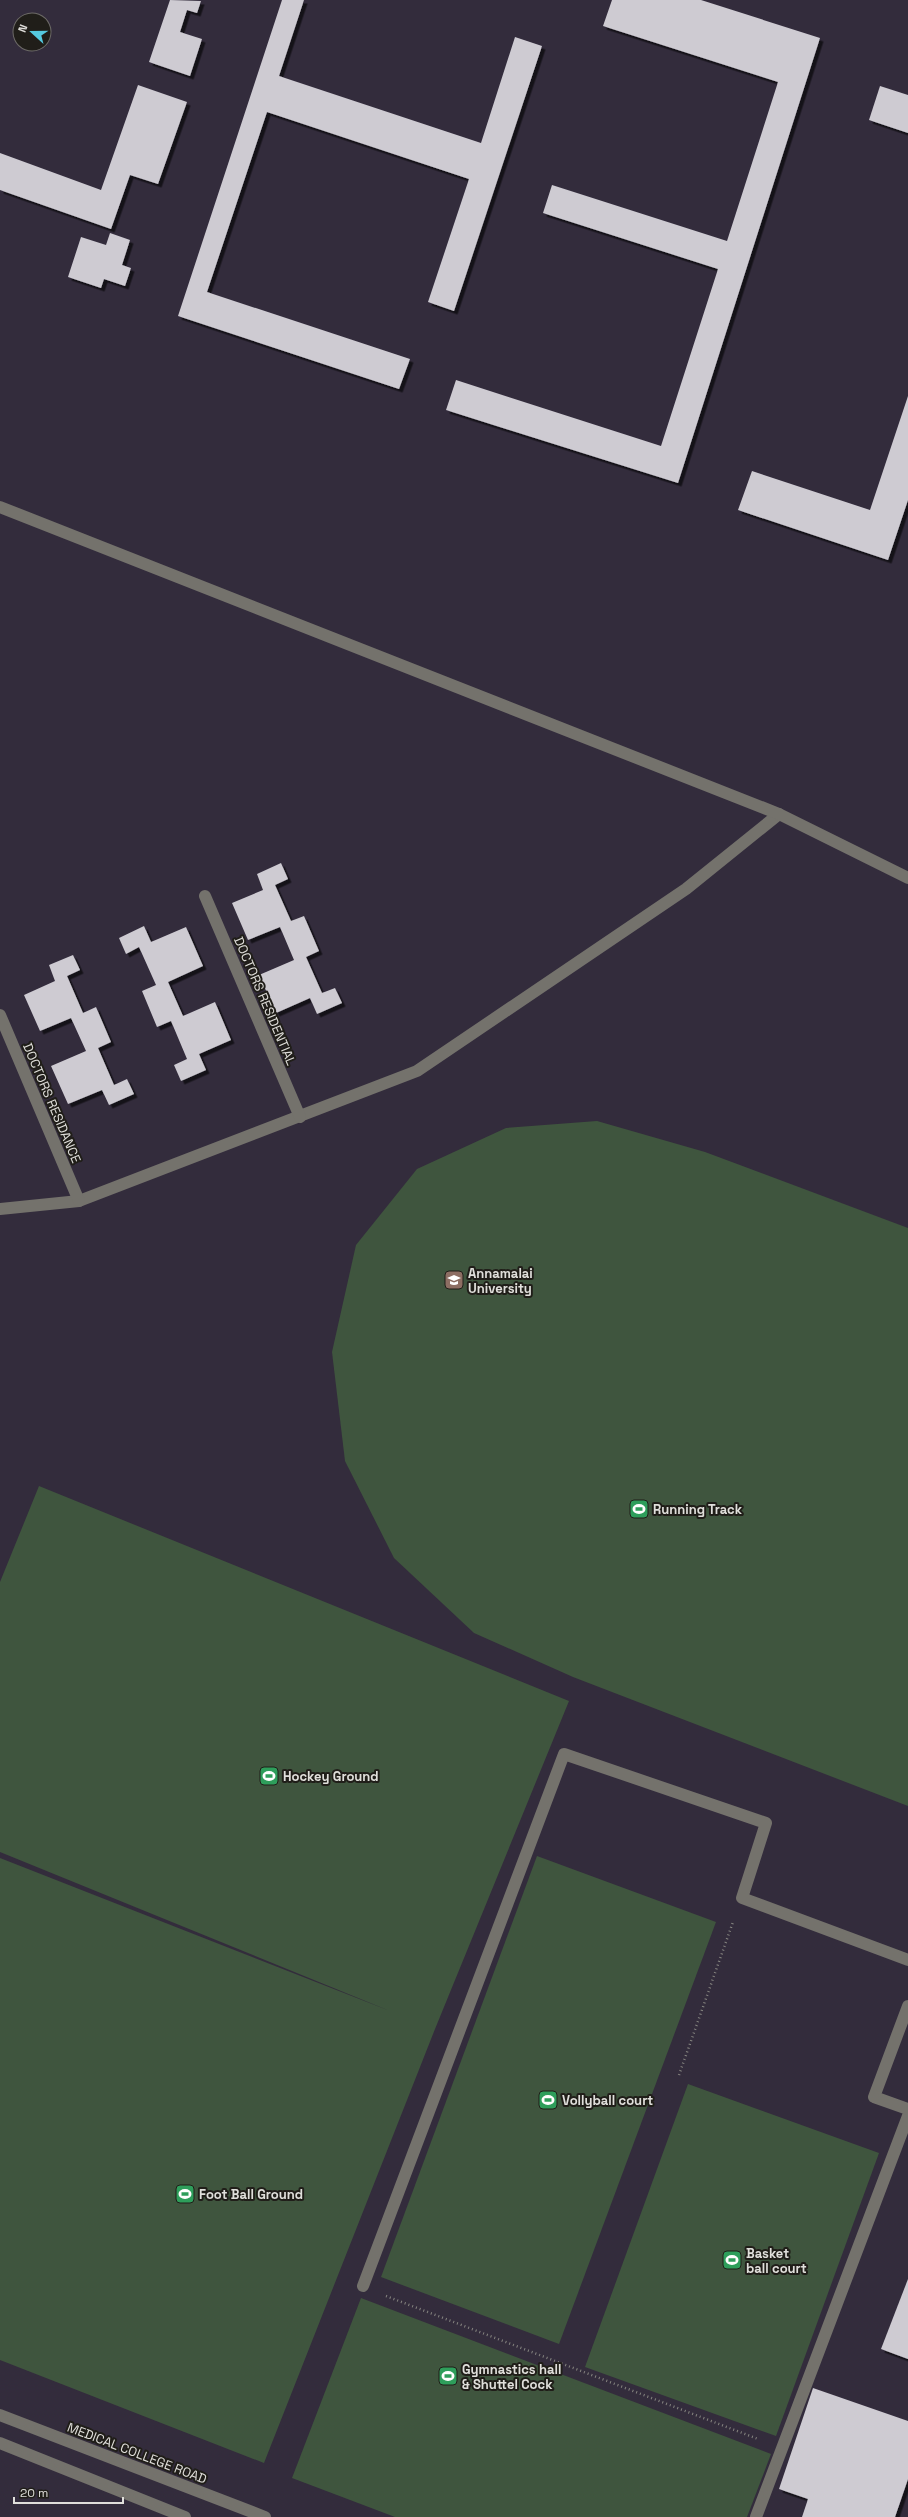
<svg xmlns="http://www.w3.org/2000/svg" width="908" height="2517" viewBox="0 0 908 2517" font-family="'Space Grotesk',sans-serif">
  <style>
    .education { fill: #332c3c; fill-rule: evenodd }
    .green { fill: #3f553e }
    .building { fill: #cecbd2; filter: url(#shadow) }
    .lines { fill: none; stroke-linecap: round; stroke-linejoin: round }
    .path { stroke: #868580; stroke-width: 2.5; stroke-dasharray: 1 3; stroke-linecap: butt }
    .lane { stroke: #74726c; stroke-width: 12 }
    .street { stroke: #74726c; stroke-width: 12 }
    .secondary { stroke: #74726c; stroke-width: 12 }
    .labels { text-anchor: middle; dominant-baseline: central; stroke-width: 4; stroke-linejoin: round; paint-order: stroke }
    .street-label { font-size: 13px; fill: #e0dfdb; stroke: #201e19 }
    .poi-label { font-size: 13px; font-weight: bold; fill: #e0dfdb; stroke: #201e19; text-anchor: start }
  </style>
  <defs>
    <filter id="shadow"><feDropShadow dx="3.5" dy="3.5" stdDeviation="0" flood-color="#0009"/></filter>
  </defs>
  <rect width="100%" height="100%" fill="#2a2822"/>
  <path class="education" d="M0 0H908V2517H0ZM20 20H44V44H20Z"/>
  <g class="green">
    <path d="M597 1121 705 1152 908 1228V1806L573 1677 474 1633 394 1558 345 1461 332 1352 356 1245 417 1169 506 1128Z"/>
    <path d="M39 1486 569 1701 435 2029 264 2463 0 2360V1858L390 2011 0 1852V1582Z"/>
    <path d="M537 1856 716 1922 559 2344 381 2277Z"/>
    <path d="M688 2084 879 2153 776 2436 585 2367Z"/>
    <path d="M361 2298 771 2454 747 2517H395L292 2478Z"/>
  </g>
  <g class="building">
    <path d="M170 0 201 1 197 13 187 10 180 32 202 39 190 76 149 62Z"/>
    <path d="M282 0H304L279 76 481 143 515 37 542 46 454 311 428 302 469 179 267 112 207 292 410 359 399 389 178 316Z"/>
    <path d="M612 0H701L820 38 678 483 446 410 456 380 661 446 718 269 543 213 552 185 727 241 778 82 603 26Z"/>
    <path d="M138 85 187 102 158 184 130 175 111 229 0 190V153L101 190Z"/>
    <path d="M880 86 908 95V133L869 120Z"/>
    <path d="M110 233 130 240 122 265 131 268 125 286 104 279 101 288 68 277 81 237 106 245Z"/>
    <path d="M908 396V500L888 560 738 510 752 471 870 510Z"/>
    <path d="M281 863 288 879 275 885 291 921 304 916 319 951 306 957 322 993 335 988 342 1003 317 1014 310 998 276 1013 259 975 294 960 280 927 248 940 232 903 263 890 257 874Z"/>
    <path d="M144 926 151 942 186 927 203 966 168 982 183 1016 215 1002 231 1040 199 1054 206 1070 181 1081 174 1065 187 1059 171 1021 157 1027 142 991 156 985 139 947 126 954 119 938Z"/>
    <path d="M73 955 80 970 67 976 83 1013 96 1007 111 1042 98 1048 114 1085 127 1079 134 1094 109 1105 102 1090 68 1104 51 1066 86 1051 71 1018 40 1031 24 995 55 981 49 965Z"/>
    <path d="M908 2279V2359L881 2349Z"/>
    <path d="M813 2388 908 2421V2479L895 2517H802L808 2499 779 2489Z"/>
  </g>
  <g class="lines">
    <g class="path">
      <path d="M679 2075 733 1922"/>
      <path d="M386 2296 758 2439"/>
    </g>
    <g class="lane">
      <path d="M0 1209 79 1201 417 1071 686 889 779 814"/>
      <path d="M756 2517 908 2116"/>
    </g>
    <g class="street">
      <path d="M205 896 300 1117"/>
      <path d="M0 1015 79 1201"/>
      <path d="M908 2006 874 2097 908 2109"/>
      <path d="M363 2286 564 1754 766 1823 742 1898 908 1960"/>
    </g>
    <g class="secondary">
      <path d="M0 507 779 814 908 878"/>
      <path d="M0 2415 265 2517"/>
      <path d="M0 2443 185 2517"/>
    </g>
  </g>
  <defs>
    <g id="university-square" transform="scale(1)"><rect x="-9" y="-9" width="18" height="18" rx="4" fill="#8d6e63" stroke="#201e19"/><path d="M0-5L7-2L0 1L-7-2ZM-4 1L0 2.5L4 1V4Q0 6-4 4Z" fill="#fff"/></g>
    <g id="stadium-square" transform="scale(1)"><rect x="-9" y="-9" width="18" height="18" rx="4" fill="#2e9e5b" stroke="#201e19"/><path d="M0-5a6.5 5 0 1 0 0 10a6.5 5 0 1 0 0-10ZM-3.5-1.8h7v3.6h-7Z" fill="#fff"/></g>
  </defs>
  <g fill-rule="evenodd">
    <use href="#university-square" x="454" y="1280"/>
    <use href="#stadium-square" x="639" y="1509"/>
    <use href="#stadium-square" x="269" y="1776"/>
    <use href="#stadium-square" x="548" y="2100"/>
    <use href="#stadium-square" x="185" y="2194"/>
    <use href="#stadium-square" x="732" y="2260"/>
    <use href="#stadium-square" x="448" y="2376"/>
  </g>
  <g class="labels">
    <g class="street-label">
      <text transform="translate(265 1001) rotate(67)">DOCTORS RESIDENTIAL</text>
      <text transform="translate(52 1103) rotate(67)">DOCTORS RESIDANCE</text>
      <text transform="translate(137 2453) rotate(21)">MEDICAL COLLEGE ROAD</text>
    </g>
    <g class="poi-label">
      <text x="468" y="1273">Annamalai<tspan x="468" dy="15">University</tspan></text>
      <text x="653" y="1509">Running Track</text>
      <text x="283" y="1776">Hockey Ground</text>
      <text x="562" y="2100">Vollyball court</text>
      <text x="199" y="2194">Foot Ball Ground</text>
      <text x="746" y="2253">Basket<tspan x="746" dy="15">ball court</tspan></text>
      <text x="462" y="2369">Gymnastics hall<tspan x="462" dy="15">&amp; Shuttel Cock</tspan></text>
    </g>
  </g>
  <g transform="translate(32 32) rotate(291)"><circle r="19" fill="#201e19" stroke="#6d6b67"/>
  <path d="M0-3L7 15L0 10L-7 15Z" fill="#55cae0"/>
  <text y="-6" font-size="11" font-weight="bold" text-anchor="middle" fill="#e0dfdb">N</text>
  </g>
  <path d="M14 2497v6h109v-6" fill="none" stroke="#e0dfdb" stroke-width="2"/>
  <text x="20" y="2497" font-size="12" fill="#e0dfdb" stroke="#201e19" stroke-width="3" paint-order="stroke">20 m</text>
</svg>
